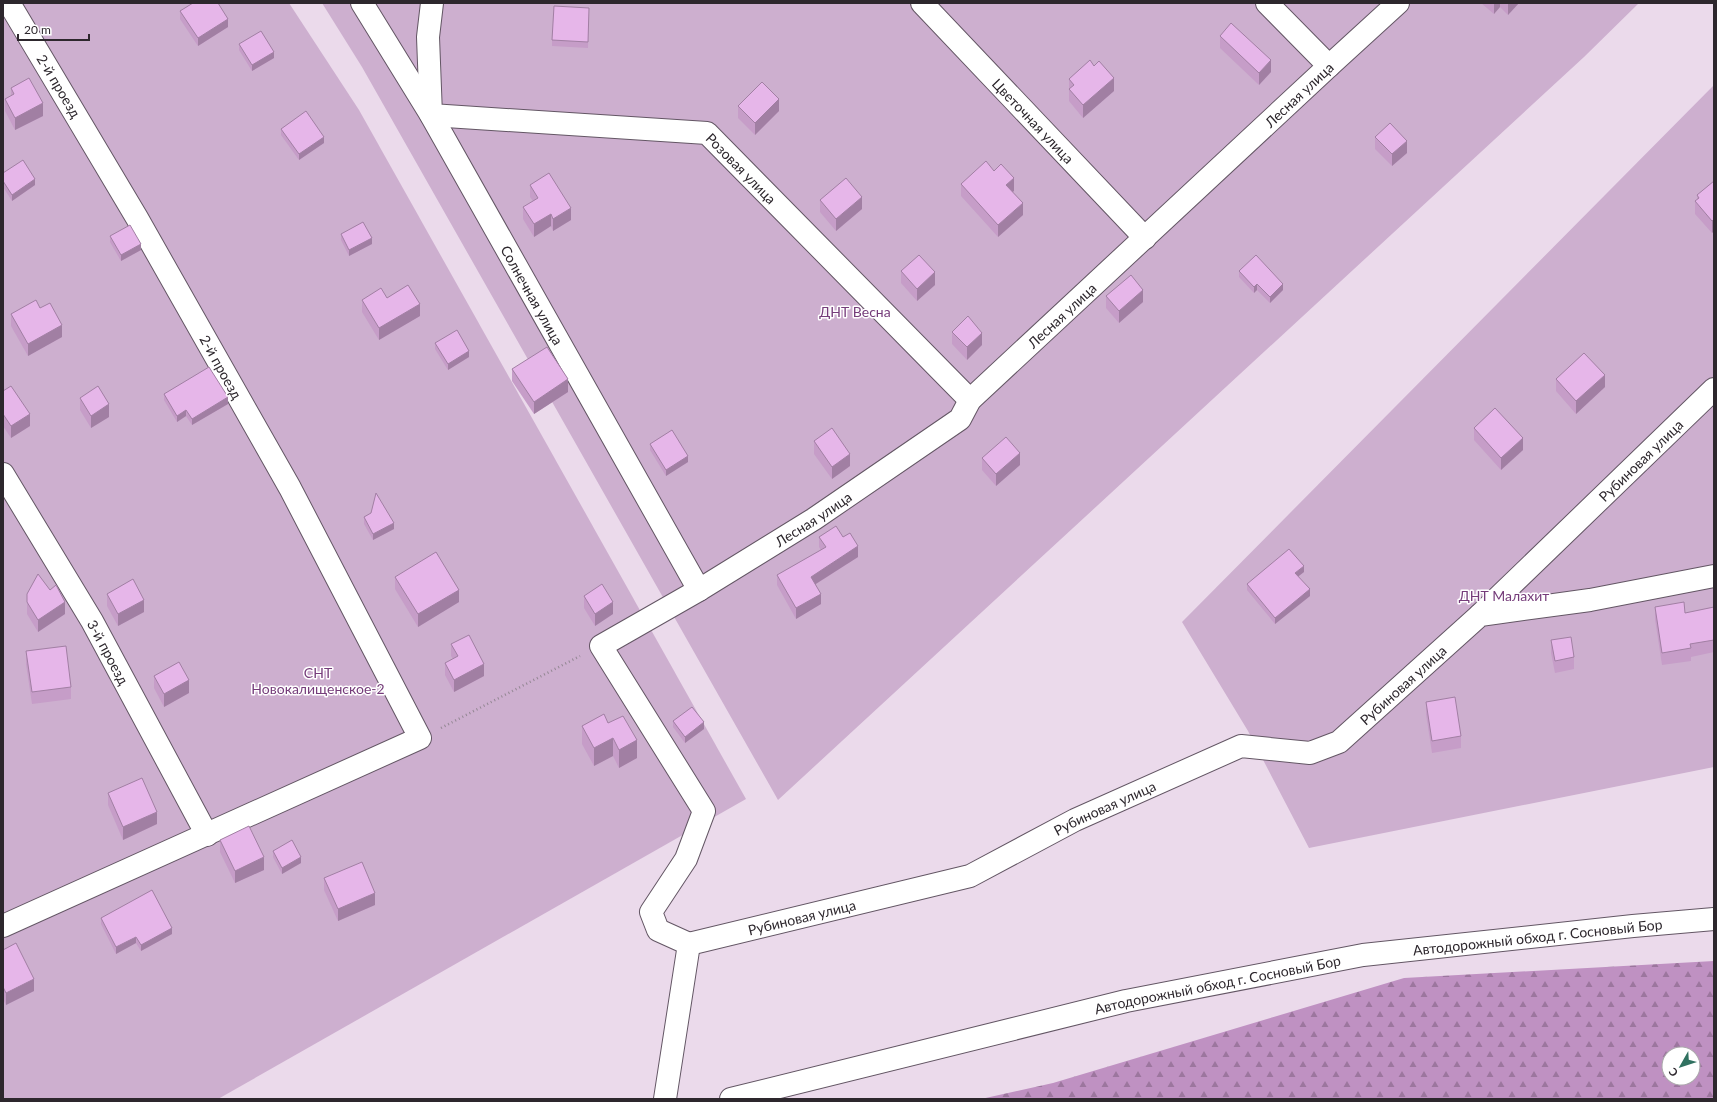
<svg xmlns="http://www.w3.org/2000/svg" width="1717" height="1102" viewBox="0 0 1717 1102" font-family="Lato,sans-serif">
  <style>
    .green { fill: #cdafcf }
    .forest { fill: url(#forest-firs); fill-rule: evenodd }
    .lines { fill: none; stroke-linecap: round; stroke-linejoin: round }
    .minor-casing { stroke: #635664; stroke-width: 24 }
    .path { stroke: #938793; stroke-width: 2.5; stroke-dasharray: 1 3; stroke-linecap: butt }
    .minor { stroke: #fff; stroke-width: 22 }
    .wall { fill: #c69dc8 }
    .shaded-wall { fill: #a17fa3 }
    .building { fill: #e6b6e9; stroke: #a17fa3 }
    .labels { text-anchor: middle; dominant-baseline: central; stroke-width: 3; stroke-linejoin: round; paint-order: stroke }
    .street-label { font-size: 14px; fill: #2d272d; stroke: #fff }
    .park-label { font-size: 14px; fill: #753c7a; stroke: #fff }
  </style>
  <defs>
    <pattern id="forest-firs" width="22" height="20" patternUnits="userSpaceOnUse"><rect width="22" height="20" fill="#bf91c2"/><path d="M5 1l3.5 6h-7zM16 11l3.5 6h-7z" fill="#9c769e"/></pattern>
  </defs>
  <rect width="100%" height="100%" fill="#ebdaeb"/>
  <g class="green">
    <path d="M3 3H289L359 110 746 799 218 1099H3Z"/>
    <path d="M322 3H1639L1584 57 778 800 362 67Z"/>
    <path d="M1714 85V767L1309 848 1248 731 1182 622Z"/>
  </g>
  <path class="forest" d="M1714 961V1099H981L1053 1083 1404 978ZM1669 1054H1693V1078H1669Z"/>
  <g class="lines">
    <g class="minor-casing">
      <g id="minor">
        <path id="s1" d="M362 3 431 115 699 590"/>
        <path id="s2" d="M432 3 428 37 431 115 707 133 970 400"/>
        <path id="s3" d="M922 3 1145 238"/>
        <path d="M1267 3 1329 66"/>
        <path id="s4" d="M3 474 92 621 207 835"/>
        <path id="s5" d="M1480 615 1714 389"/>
        <path d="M3 926 420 738 290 488 137 218 9 3"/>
        <path id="s6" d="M689 944 658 930 651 912 686 859 704 811 601 646 699 590 814 519 960 419 970 400 1329 66 1398 3"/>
        <path id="s7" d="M689 944 970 876 1075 820 1241 746 1310 753 1339 742 1480 615 1590 600 1714 576"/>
        <path d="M665 1099 689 944"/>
        <path id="s8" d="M731 1099 1126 1001 1363 955 1633 926 1714 919"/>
      </g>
    </g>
    <path class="path" d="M441 728 580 656"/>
    <use href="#minor" class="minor"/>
  </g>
  <g class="wall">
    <path d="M191 3H218L228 27 198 46 180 19V11L192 4Z"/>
    <path d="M1481 3H1519L1508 15 1500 7 1494 14Z"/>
    <path d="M589 14 588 48 552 46V40Z"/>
    <path d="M1220 36 1271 72 1259 85 1220 48Z"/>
    <path d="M239 44 274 58 252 71 239 50Z"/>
    <path d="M1069 79 1114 91 1083 118 1069 101Z"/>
    <path d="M11 88 43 116 15 130 5 111V99L11 96Z"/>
    <path d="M738 106 779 111 755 135 738 118Z"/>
    <path d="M281 129 324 143 299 160 281 135Z"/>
    <path d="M1375 137 1407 153 1392 166 1375 149Z"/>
    <path d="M994 171 1014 191 1012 192 1023 215 998 237 961 196V184Z"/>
    <path d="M3 173 35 185 12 201 3 187Z"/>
    <path d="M1714 182V231L1712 233 1695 214V201L1697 200V195Z"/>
    <path d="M530 185 571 220 553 231 551 226 534 237 523 219V207L533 201 530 197Z"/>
    <path d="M820 200 862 209 836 231 820 212Z"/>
    <path d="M341 234 372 244 349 256 341 240Z"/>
    <path d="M110 236 141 250 121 261 110 242Z"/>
    <path d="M901 271 935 285 917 301 901 283Z"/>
    <path d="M1239 271 1283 290 1270 303 1257 290 1254 293 1239 277Z"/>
    <path d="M1106 296 1143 302 1119 323 1106 308Z"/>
    <path d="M387 298 420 316 379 340 362 312V300Z"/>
    <path d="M40 308 62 337 28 356 11 326V314Z"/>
    <path d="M952 332 982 345 967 360 952 344Z"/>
    <path d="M435 343 469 357 448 370 435 349Z"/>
    <path d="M512 369 568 392 534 414 512 381Z"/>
    <path d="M1556 379 1605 387 1576 414 1556 391Z"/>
    <path d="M3 391 30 426 11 438 3 426Z"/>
    <path d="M164 394 228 404 192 425 186 416 177 422 164 400Z"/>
    <path d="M80 398 109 417 91 428 80 410Z"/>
    <path d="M1474 428 1523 450 1501 470 1474 440Z"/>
    <path d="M814 441 850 466 832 479 814 454Z"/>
    <path d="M650 444 688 462 666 476 650 450Z"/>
    <path d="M982 458 1020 465 996 486 982 470Z"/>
    <path d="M371 513 394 529 373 540 364 524V517Z"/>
    <path d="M819 537H843L858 557 816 584 821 604 796 619 777 585V575L821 550 819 547Z"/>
    <path d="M1304 572 1298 576 1310 596 1275 624 1247 590V584Z"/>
    <path d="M395 577 459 602 418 627 395 589Z"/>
    <path d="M27 594 65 614 38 632 27 614Z"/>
    <path d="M107 594 144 612 118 626 107 606Z"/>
    <path d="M584 596 613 614 595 626 584 608Z"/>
    <path d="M1655 607 1685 613 1714 607V652L1691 657V661L1662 665 1655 619Z"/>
    <path d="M1551 640 1574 657V669L1555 673 1551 653Z"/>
    <path d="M451 644 484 676 454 692 445 675V663L453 659 451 656Z"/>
    <path d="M26 651 71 687V699L32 704 26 664Z"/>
    <path d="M154 676 189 693 164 707 154 688Z"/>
    <path d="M1426 702 1461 736V748L1432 753 1426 714Z"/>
    <path d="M673 721 704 729 685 743 673 727Z"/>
    <path d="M608 723 637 758 619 768 613 756 594 766 582 744V726Z"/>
    <path d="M108 793 157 824 123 840 108 805Z"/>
    <path d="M220 840 264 870 235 883 220 852Z"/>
    <path d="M273 851 301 863 282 874 273 857Z"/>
    <path d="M324 878 375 905 338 921 324 890Z"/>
    <path d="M101 918 172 934 141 951 136 943 116 954 101 924Z"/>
    <path d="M3 950 34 991 6 1005 3 999Z"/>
  </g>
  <g class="shaded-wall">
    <path d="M1494 3H1500V7L1494 14Z"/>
    <path d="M1508 3H1519L1508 15Z"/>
    <path d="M228 19V27L198 46V38Z"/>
    <path d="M274 52V58L252 71V65Z"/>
    <path d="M1271 60V72L1259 85V73Z"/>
    <path d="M1114 78V91L1083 118V105Z"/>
    <path d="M779 99V111L755 135V123Z"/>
    <path d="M43 103V116L15 130V118Z"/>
    <path d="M324 137V143L299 160V154Z"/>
    <path d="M1407 141V153L1392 166V154Z"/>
    <path d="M1014 178V191L1006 197V185Z"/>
    <path d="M35 179V185L12 201V195Z"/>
    <path d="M862 197V209L836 231V219Z"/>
    <path d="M1023 203V215L998 237V225Z"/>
    <path d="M571 208V220L553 231V219Z"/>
    <path d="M551 214V226L534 237V224Z"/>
    <path d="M1714 219V231L1712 233V221Z"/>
    <path d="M372 238V244L349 256V250Z"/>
    <path d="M141 244V250L121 261V255Z"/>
    <path d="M935 272V285L917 301V289Z"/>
    <path d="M1257 284V290L1254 293V287Z"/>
    <path d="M1283 284V290L1270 303V297Z"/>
    <path d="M1143 290V302L1119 323V311Z"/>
    <path d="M420 304V316L379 340V328Z"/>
    <path d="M62 325V337L28 356V344Z"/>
    <path d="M982 333V345L967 360V347Z"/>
    <path d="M469 351V357L448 370V364Z"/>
    <path d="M1605 375V387L1576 414V401Z"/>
    <path d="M568 379V392L534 414V402Z"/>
    <path d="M228 397V404L192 425V419Z"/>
    <path d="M109 404V417L91 428V416Z"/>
    <path d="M186 410V416L177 422V416Z"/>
    <path d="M30 414V426L11 438V426Z"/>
    <path d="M1523 438V450L1501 470V458Z"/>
    <path d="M1020 453V465L996 486V474Z"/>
    <path d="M850 454V466L832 479V467Z"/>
    <path d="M688 456V462L666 476V470Z"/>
    <path d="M394 523V529L373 540V534Z"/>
    <path d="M858 546V557L811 587V577Z"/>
    <path d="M1304 566V572L1295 579V573Z"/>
    <path d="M1310 589V596L1275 624V618Z"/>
    <path d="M459 590V602L418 627V614Z"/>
    <path d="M821 594V604L796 619V608Z"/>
    <path d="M144 600V612L118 626V614Z"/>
    <path d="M65 602V614L38 632V620Z"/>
    <path d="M613 602V614L595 626V614Z"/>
    <path d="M484 664V676L454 692V680Z"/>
    <path d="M189 680V693L164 707V694Z"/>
    <path d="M704 722V729L685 743V737Z"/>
    <path d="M613 738V756L594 766V748Z"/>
    <path d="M637 740V758L619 768V750Z"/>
    <path d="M157 812V824L123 840V827Z"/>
    <path d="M264 857V870L235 883V871Z"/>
    <path d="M301 857V863L282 874V868Z"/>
    <path d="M375 893V905L338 921V909Z"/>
    <path d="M172 928V934L141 951V945Z"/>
    <path d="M136 937V943L116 954V947Z"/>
    <path d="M34 979V991L6 1005V993Z"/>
  </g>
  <g class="building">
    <path d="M193 3H218L228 19 198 38 180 11Z"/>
    <path d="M554 6 589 8 588 42 552 40Z"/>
    <path d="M1231 23 1271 60 1259 73 1220 36Z"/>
    <path d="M261 31 274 52 252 65 239 44Z"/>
    <path d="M1090 60 1094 66 1099 61 1114 78 1083 105 1069 89 1074 85 1069 79Z"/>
    <path d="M29 78 43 103 15 118 5 99 14 94 11 88Z"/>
    <path d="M762 82 779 99 755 123 738 106Z"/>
    <path d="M306 111 324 137 299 154 281 129Z"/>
    <path d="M1390 123 1407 141 1392 154 1375 137Z"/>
    <path d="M23 160 35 179 12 195 3 181V173Z"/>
    <path d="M986 161 994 171 1001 164 1014 178 1006 185 1023 203 998 225 961 184Z"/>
    <path d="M549 173 571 208 553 219 551 214 534 224 523 207 538 198 530 185Z"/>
    <path d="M846 178 862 197 836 219 820 200Z"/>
    <path d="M1714 181V219L1712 221 1695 201 1699 198 1697 195Z"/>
    <path d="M363 222 372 238 349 250 341 234Z"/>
    <path d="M130 225 141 244 121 255 110 236Z"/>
    <path d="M919 255 935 272 917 289 901 271Z"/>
    <path d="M1256 255 1283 284 1270 297 1257 284 1254 287 1239 271Z"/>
    <path d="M1131 275 1143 290 1119 311 1106 296Z"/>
    <path d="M408 285 420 304 379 328 362 300 381 288 387 298Z"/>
    <path d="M36 300 40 308 50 303 62 325 28 344 11 314Z"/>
    <path d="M968 316 982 333 967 347 952 332Z"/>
    <path d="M457 330 469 351 448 364 435 343Z"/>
    <path d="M547 347 568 379 534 402 512 369Z"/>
    <path d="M1584 353 1605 375 1576 401 1556 379Z"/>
    <path d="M209 367 228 397 192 419 186 410 177 416 164 394Z"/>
    <path d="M11 386 30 414 11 426 3 414V391Z"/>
    <path d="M98 386 109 404 91 416 80 398Z"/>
    <path d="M1495 408 1523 438 1501 458 1474 428Z"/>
    <path d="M832 428 850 454 832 467 814 441Z"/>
    <path d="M672 430 688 456 666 470 650 444Z"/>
    <path d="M1006 437 1020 453 996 474 982 458Z"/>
    <path d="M376 493 394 523 373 534 364 517 371 513Z"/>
    <path d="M836 526 843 537 850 533 858 546 811 577 821 594 796 608 777 575 826 547 819 537Z"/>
    <path d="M1289 549 1304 566 1295 573 1310 589 1275 618 1247 584Z"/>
    <path d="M436 552 459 590 418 614 395 577Z"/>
    <path d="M38 574 50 590 56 585 65 602 38 620 27 602V594Z"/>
    <path d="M133 579 144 600 118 614 107 594Z"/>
    <path d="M602 584 613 602 595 614 584 596Z"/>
    <path d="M1684 602 1685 613 1714 607V640L1690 644 1691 648 1662 653 1655 607Z"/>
    <path d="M469 635 484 664 454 680 445 663 458 656 451 644Z"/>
    <path d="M1571 637 1574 657 1555 661 1551 640Z"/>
    <path d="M66 646 71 687 32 692 26 651Z"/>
    <path d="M179 662 189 680 164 694 154 676Z"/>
    <path d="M1455 697 1461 736 1432 741 1426 702Z"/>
    <path d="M692 707 704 722 685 737 673 721Z"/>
    <path d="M604 714 608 723 623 716 637 740 619 750 613 738 594 748 582 726Z"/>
    <path d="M142 778 157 812 123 827 108 793Z"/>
    <path d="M249 826 264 857 235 871 220 840Z"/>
    <path d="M292 840 301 857 282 868 273 851Z"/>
    <path d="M362 862 375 893 338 909 324 878Z"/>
    <path d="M152 890 172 928 141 945 136 937 116 947 101 918Z"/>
    <path d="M16 943 34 979 6 993 3 987V950Z"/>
  </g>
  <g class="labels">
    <g class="street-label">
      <text transform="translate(59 86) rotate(59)">2-й проезд</text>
      <text stroke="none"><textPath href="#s6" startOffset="1258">Лесная улица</textPath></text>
      <text stroke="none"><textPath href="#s3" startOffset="162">Цветочная улица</textPath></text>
      <text stroke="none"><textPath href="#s2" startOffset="438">Розовая улица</textPath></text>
      <text stroke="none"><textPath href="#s1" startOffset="338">Солнечная улица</textPath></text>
      <text stroke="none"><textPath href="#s6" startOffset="934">Лесная улица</textPath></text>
      <text transform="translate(221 367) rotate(61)">2-й проезд</text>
      <text stroke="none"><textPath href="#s5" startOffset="223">Рубиновая улица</textPath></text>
      <text stroke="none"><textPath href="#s6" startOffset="610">Лесная улица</textPath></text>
      <text stroke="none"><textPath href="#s4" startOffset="207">3-й проезд</textPath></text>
      <text stroke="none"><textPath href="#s7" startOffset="776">Рубиновая улица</textPath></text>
      <text stroke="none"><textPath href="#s7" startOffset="440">Рубиновая улица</textPath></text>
      <text stroke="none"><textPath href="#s7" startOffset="116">Рубиновая улица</textPath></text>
      <text stroke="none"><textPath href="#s8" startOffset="824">Автодорожный обход г. Сосновый Бор</textPath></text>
      <text stroke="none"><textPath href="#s8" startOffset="500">Автодорожный обход г. Сосновый Бор</textPath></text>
    </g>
    <g class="park-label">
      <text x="855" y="311">ДНТ Весна</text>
      <text x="1504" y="595">ДНТ Малахит</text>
      <text x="318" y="672">СНТ<tspan x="318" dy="16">Новокалищенское-2</tspan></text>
    </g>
  </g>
  <rect width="1717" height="1102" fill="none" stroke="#2d272d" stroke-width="8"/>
  <g transform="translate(1681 1066) rotate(231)"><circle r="19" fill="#ffffff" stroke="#aba9ab"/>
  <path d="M0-3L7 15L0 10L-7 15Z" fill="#307160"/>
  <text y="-6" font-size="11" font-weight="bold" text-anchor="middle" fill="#2d272d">С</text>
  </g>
  <path d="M18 34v6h71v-6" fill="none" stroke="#2d272d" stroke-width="2"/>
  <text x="24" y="34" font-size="12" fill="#2d272d" stroke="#ffffff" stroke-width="3" paint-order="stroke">20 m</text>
</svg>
